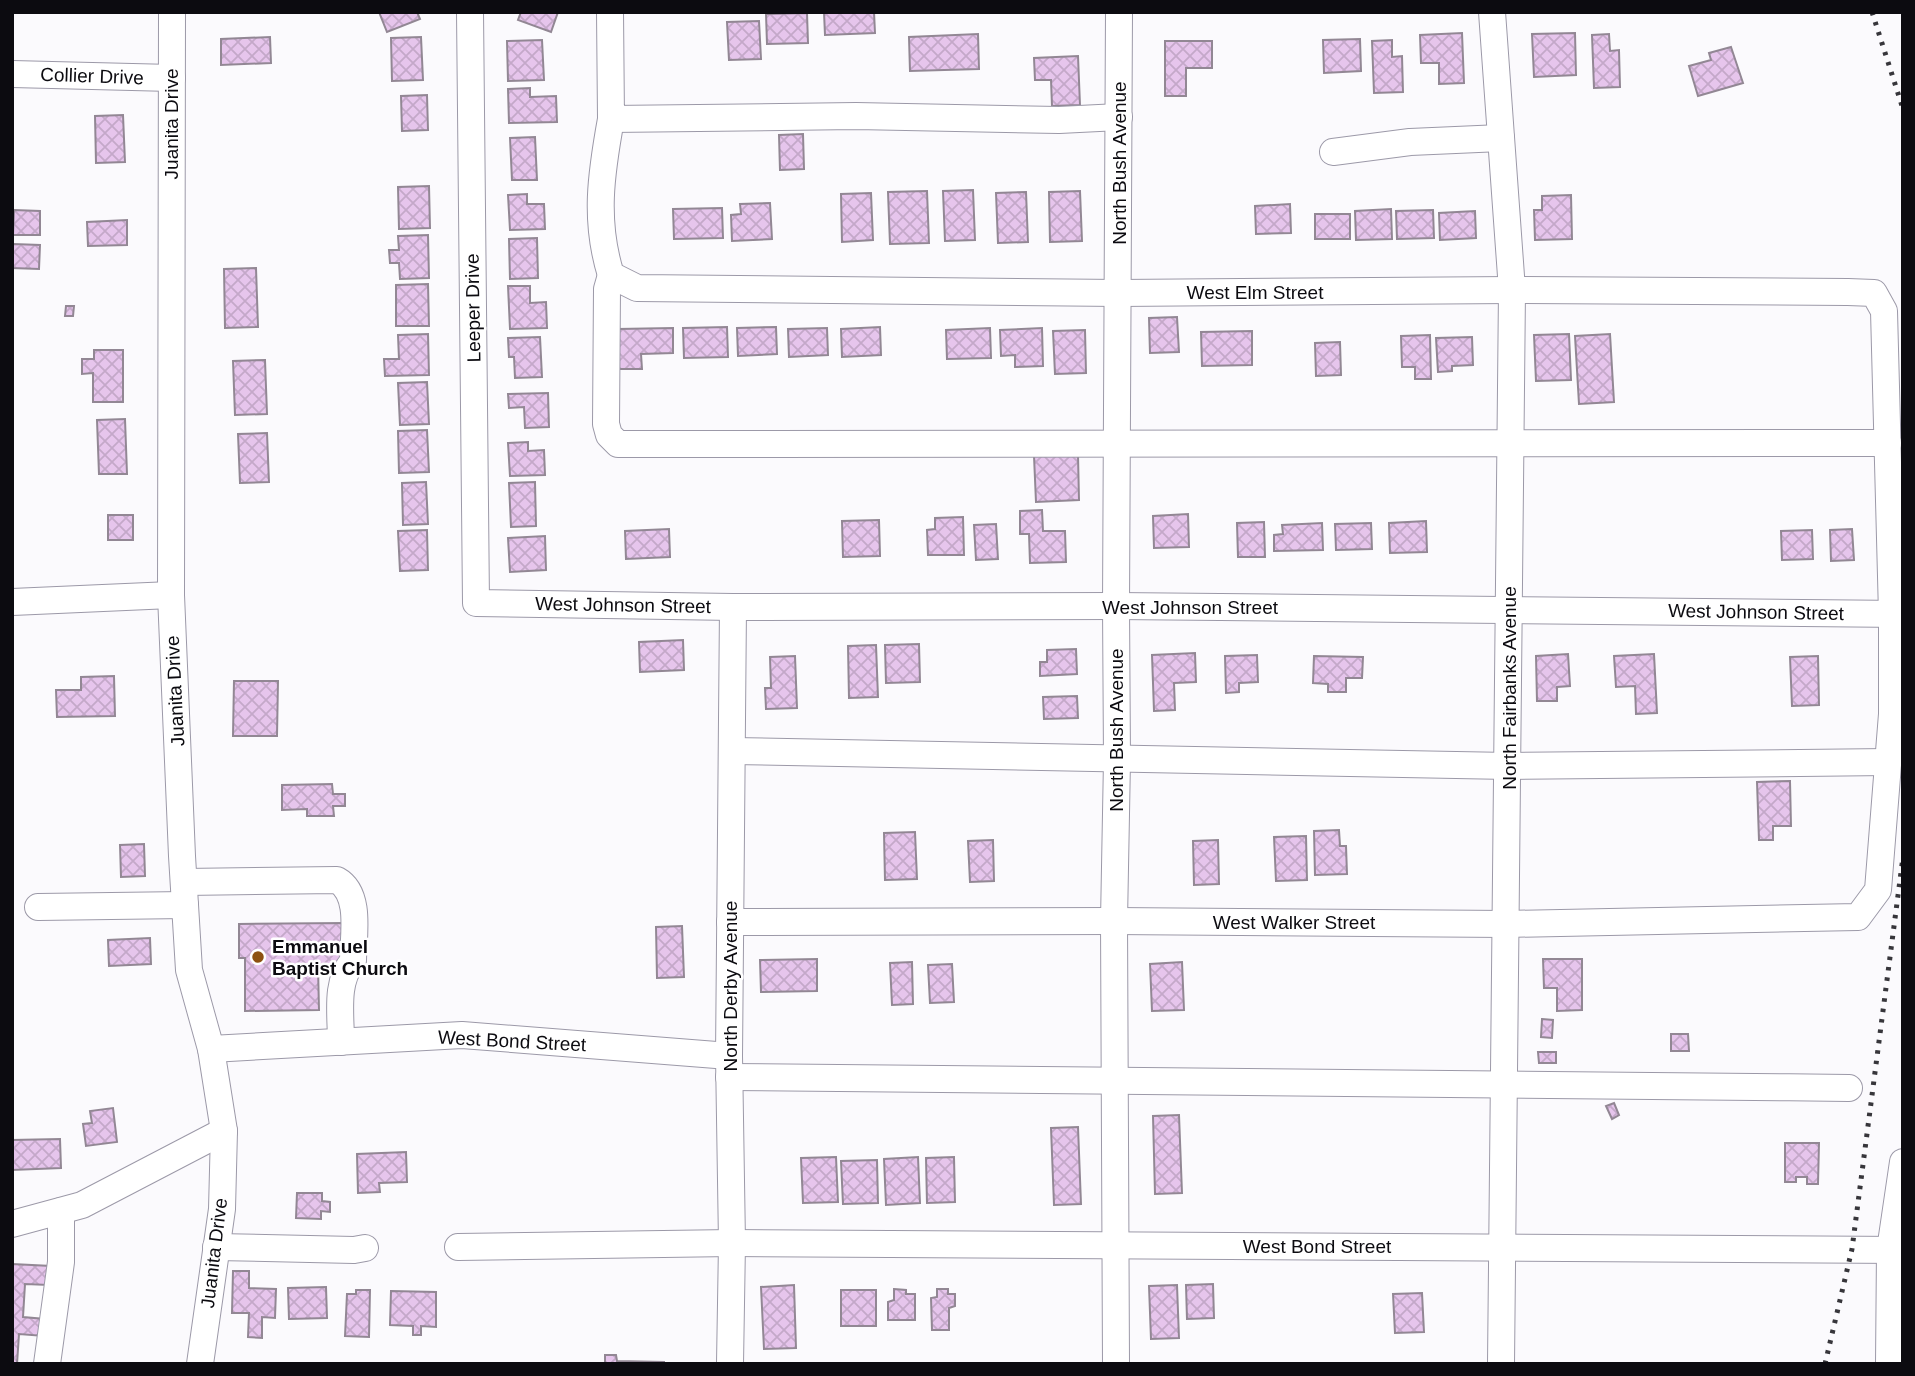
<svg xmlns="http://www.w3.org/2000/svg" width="1915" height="1376" viewBox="0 0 1915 1376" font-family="Arial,sans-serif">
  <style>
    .building { fill: url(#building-cross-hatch); stroke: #928794; stroke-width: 2 }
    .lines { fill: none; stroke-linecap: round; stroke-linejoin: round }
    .minor-casing { stroke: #9c99a8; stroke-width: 28 }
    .minor { stroke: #fff; stroke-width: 26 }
    .rail { stroke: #37363b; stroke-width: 5; stroke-dasharray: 3.5 7; stroke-linecap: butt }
    .poi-dot { fill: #8d5111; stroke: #fff; stroke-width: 2.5 }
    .labels { text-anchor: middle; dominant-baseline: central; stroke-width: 5; stroke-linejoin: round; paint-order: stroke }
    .street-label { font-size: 19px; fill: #0c0b10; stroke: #fff }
    .poi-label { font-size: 19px; font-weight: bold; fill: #0c0b10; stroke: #fff; text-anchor: start }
  </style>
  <defs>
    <pattern id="building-cross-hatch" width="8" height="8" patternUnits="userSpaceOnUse" patternTransform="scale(1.75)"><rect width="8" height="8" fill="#e6c5ec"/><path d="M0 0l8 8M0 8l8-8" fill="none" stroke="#c4a8c9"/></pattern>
  </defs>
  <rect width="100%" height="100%" fill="#fbfafd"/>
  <g class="building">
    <path d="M379 12H417L420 19 387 32Z"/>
    <path d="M521 12H558L551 32 518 20Z"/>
    <path d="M824 12H874L875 33 825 35Z"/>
    <path d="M807 13 808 43 767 44 766 14Z"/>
    <path d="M759 21 761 59 729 60 727 22Z"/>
    <path d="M1462 33 1464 83 1439 84V63H1421L1420 35Z"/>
    <path d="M1575 33 1576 75 1534 77 1532 34Z"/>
    <path d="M978 34 979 69 910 71 909 37Z"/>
    <path d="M1609 34 1610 51 1619 50 1620 87 1594 88 1592 35Z"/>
    <path d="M270 37 271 63 221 65V39Z"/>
    <path d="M421 37 423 80 392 81 391 38Z"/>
    <path d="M1360 39 1361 71 1324 73 1323 40Z"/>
    <path d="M542 40 544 80 508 81 507 41Z"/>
    <path d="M1392 40V57L1402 56 1403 92 1374 93 1372 41Z"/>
    <path d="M1165 41H1212V68H1186V96H1165Z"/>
    <path d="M1731 47 1743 83 1698 96 1689 66 1711 60 1709 53Z"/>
    <path d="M1078 56 1080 105 1052 106 1051 80H1035L1034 58Z"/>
    <path d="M530 88V97L556 96 557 122 509 123 508 89Z"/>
    <path d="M427 95 428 130 402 131 401 96Z"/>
    <path d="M123 115 125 162 96 163 95 116Z"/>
    <path d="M803 134 804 169 780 170 779 135Z"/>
    <path d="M535 137 537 180H512L510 138Z"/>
    <path d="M429 186 430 228 399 229 398 187Z"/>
    <path d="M973 190 975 240 945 241 943 191Z"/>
    <path d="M927 191 929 243 890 244 888 192Z"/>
    <path d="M1080 191 1082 241 1050 242 1049 192Z"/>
    <path d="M1026 192 1028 242 998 243 996 193Z"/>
    <path d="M871 193 873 240 842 242 841 194Z"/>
    <path d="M527 194V204H544L545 229 510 230 508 195Z"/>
    <path d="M1571 195 1572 239 1535 240 1534 210H1542V196Z"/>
    <path d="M770 203 772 239 732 241 731 215 741 214 740 204Z"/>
    <path d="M1290 204 1291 233 1256 234 1255 206Z"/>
    <path d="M722 208 723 238 674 239 673 209Z"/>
    <path d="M1391 209 1392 239 1356 240 1355 211Z"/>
    <path d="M14 210 40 211V235H13Z"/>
    <path d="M1433 210 1434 238 1397 239 1396 211Z"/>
    <path d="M1475 211 1476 238 1440 240 1439 213Z"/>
    <rect x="1315" y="214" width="35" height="25"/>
    <path d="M127 220V245L88 246 87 222Z"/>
    <path d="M428 235 429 278 400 279 399 263H390L389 250H399L398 236Z"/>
    <path d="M537 238 538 278 510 279 509 239Z"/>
    <path d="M13 244 40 245 39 269 12 268Z"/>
    <path d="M256 268 258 327 225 328 224 269Z"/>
    <path d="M428 284 429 326H396V285Z"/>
    <path d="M508 286H530V303L546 302 547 328 510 329Z"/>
    <path d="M66 306H74L73 316H65Z"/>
    <path d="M1177 317 1179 352 1150 353 1149 318Z"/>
    <path d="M727 327 728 357 684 358 683 328Z"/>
    <path d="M776 327 777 354 738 356 737 328Z"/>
    <path d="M880 327 881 355 842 357 841 329Z"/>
    <path d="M673 328V353L641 354 642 369H619L618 329Z"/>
    <path d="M827 328 828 355 789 357 788 329Z"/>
    <path d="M990 328 991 358 947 359 946 330Z"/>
    <path d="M1042 328 1043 366 1015 367V355L1001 356 1000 330Z"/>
    <path d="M1085 330 1086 373 1055 374 1053 331Z"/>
    <path d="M1252 331V365L1202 366 1201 332Z"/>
    <path d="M428 334 429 375 385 376 384 359H399L398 335Z"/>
    <path d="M1569 334 1571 380 1536 381 1534 335Z"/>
    <path d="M1610 334 1614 402 1579 404 1575 336Z"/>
    <path d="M1430 335 1431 379H1415V367H1402L1401 336Z"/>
    <path d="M540 337 542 377 515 378 514 357H509L508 338Z"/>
    <path d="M1472 337 1473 365 1452 366V371L1438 372 1436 338Z"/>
    <path d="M1340 342 1341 375 1316 376 1315 343Z"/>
    <path d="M94 350H123V402H93V373L82 374V359H94Z"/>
    <path d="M265 360 267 414 235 415 233 361Z"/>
    <path d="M427 382 429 424 400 425 398 383Z"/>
    <path d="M548 393 549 427 525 428 524 407 509 408 508 394Z"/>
    <path d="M125 419 127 474H99L97 420Z"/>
    <path d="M427 430 429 472 399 473 398 431Z"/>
    <path d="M267 433 269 482 240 483 238 434Z"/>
    <path d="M528 442V451L544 450 545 475 510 476 508 443Z"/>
    <path d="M1078 455 1079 500 1036 502 1034 456Z"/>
    <path d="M426 482 428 524 403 525 402 483Z"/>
    <path d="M535 482 536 526 511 527 509 483Z"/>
    <path d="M1042 510 1043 531H1065L1066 562 1030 563 1029 534H1020V511Z"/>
    <path d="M1188 514 1189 547 1154 548 1153 516Z"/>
    <rect x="108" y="515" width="25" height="25"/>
    <path d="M963 517 964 555H928L927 530 935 529V518Z"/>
    <path d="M879 520 880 556 843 557 842 521Z"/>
    <path d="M1426 521 1427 552 1390 553 1389 523Z"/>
    <path d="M1264 522 1265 557H1238L1237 523Z"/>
    <path d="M1322 523 1323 550 1274 551V535L1283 534 1282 525Z"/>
    <path d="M1371 523 1372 549 1336 550 1335 524Z"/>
    <path d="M996 524 998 559 976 560 974 525Z"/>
    <path d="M669 529 670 557 626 559 625 531Z"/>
    <path d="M1852 529 1854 560 1831 561 1830 530Z"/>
    <path d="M427 530 428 570 400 571 398 531Z"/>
    <path d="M1812 530 1813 559 1782 560 1781 531Z"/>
    <path d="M545 536 546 570 510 572 508 538Z"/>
    <path d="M683 640 684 670 640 672 639 642Z"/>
    <path d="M919 644 920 682 886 683 885 645Z"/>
    <path d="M876 645 878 697 849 698 848 646Z"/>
    <path d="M1076 649 1077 674 1040 676V662H1047V650Z"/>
    <path d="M1195 653 1196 682 1174 683 1175 710 1154 711 1152 655Z"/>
    <path d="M1568 654 1570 686 1557 687V701H1537L1536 656Z"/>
    <path d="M1654 654 1657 713 1636 714 1635 686 1616 687 1614 656Z"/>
    <path d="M1257 655 1258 682 1239 683V692L1226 693 1225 656Z"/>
    <path d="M795 656 797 708 766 709 765 688H771L770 657Z"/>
    <path d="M1314 656 1363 657 1362 678H1346V692H1328V684L1313 683Z"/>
    <path d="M1818 656 1819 705 1792 706 1790 657Z"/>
    <path d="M114 676 115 716 57 717 56 690H81V677Z"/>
    <path d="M234 681H278L277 736H233Z"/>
    <path d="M1077 696 1078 718 1044 719 1043 697Z"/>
    <path d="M1790 781 1791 826H1773V840H1759L1757 782Z"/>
    <path d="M332 784 333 794H345V806H333L334 816H307V809L282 810V785Z"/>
    <path d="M1339 830 1340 846H1346L1347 874 1315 875 1314 831Z"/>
    <path d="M915 832 917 879 885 880 884 833Z"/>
    <path d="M1306 836 1307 880 1276 881 1274 837Z"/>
    <path d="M993 840 994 881 970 882 968 841Z"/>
    <path d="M1218 840 1219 884 1194 885 1193 841Z"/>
    <path d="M144 844 145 876 121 877 120 845Z"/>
    <path d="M345 923 346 966H318L319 1010 245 1011V958H239V924Z"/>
    <path d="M682 926 684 977 657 978 656 927Z"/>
    <path d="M150 938 151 964 109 966 108 940Z"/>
    <path d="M817 959V991L761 992 760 960Z"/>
    <path d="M1543 959H1582V1010L1557 1011V988H1544Z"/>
    <path d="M912 962 913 1004 892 1005 890 963Z"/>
    <path d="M1182 962 1184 1010 1152 1011 1150 964Z"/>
    <path d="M952 964 954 1002 930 1003 928 965Z"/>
    <path d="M1542 1019 1553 1020 1552 1038 1541 1037Z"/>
    <path d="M1671 1034H1688L1689 1051H1671Z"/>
    <path d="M1538 1052H1556V1063H1539Z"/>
    <path d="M1614 1103 1619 1115 1612 1119 1606 1106Z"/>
    <path d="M113 1108 117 1142 86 1146 83 1124 92 1123 90 1111Z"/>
    <path d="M1179 1115 1182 1193 1155 1194 1153 1116Z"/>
    <path d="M1078 1127 1081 1204 1054 1205 1051 1128Z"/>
    <path d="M60 1139 61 1168 12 1170V1140Z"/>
    <path d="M1785 1143H1819L1818 1184H1807V1177H1796V1182H1785Z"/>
    <path d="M406 1152 407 1182 379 1183 380 1192 358 1193 357 1154Z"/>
    <path d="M836 1157 838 1202 803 1203 801 1158Z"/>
    <path d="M918 1157 920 1203 886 1205 884 1159Z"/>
    <path d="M954 1157 955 1202 927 1203 926 1158Z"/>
    <path d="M877 1160 878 1203 843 1204 841 1161Z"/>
    <path d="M297 1193H322V1201L330 1202V1212L321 1211V1219L296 1218Z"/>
    <path d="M12 1264 51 1266 49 1285 25 1284 23 1317 45 1319 44 1336 19 1334 17 1364H12Z"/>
    <path d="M233 1271H249V1288L276 1289 275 1318 262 1317V1338L248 1337 249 1313H232Z"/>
    <path d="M1213 1284 1214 1318 1187 1319 1186 1285Z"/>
    <path d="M794 1285 796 1348 764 1349 761 1287Z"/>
    <path d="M1177 1285 1179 1338 1151 1339 1149 1286Z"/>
    <path d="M326 1287 327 1318 289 1319 288 1288Z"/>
    <path d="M894 1289 906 1290V1294H915V1320H888V1302L894 1300Z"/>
    <path d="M937 1289H948V1294H955V1306L949 1308V1330H932L931 1298 937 1297Z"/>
    <path d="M356 1290H370L369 1337 345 1336 347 1294H356Z"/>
    <rect x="841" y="1290" width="35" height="36"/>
    <path d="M391 1291 436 1292V1327L421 1326V1335H413V1326L390 1325Z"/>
    <path d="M1422 1293 1424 1332 1395 1333 1393 1294Z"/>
    <path d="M605 1355H616L617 1361 664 1362V1364H605Z"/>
  </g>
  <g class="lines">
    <g class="minor-casing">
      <g id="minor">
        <path d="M172 12 171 595 182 856 189 970 211 1049 224 1131 222 1209 200 1364"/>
        <path d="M470 12 476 603 733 607 1116 606 1903 614"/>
        <path d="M610 12 611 119 856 116 1059 120 1119 117"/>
        <path d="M1492 12 1512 290 1501 1364"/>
        <path d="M12 74 172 78"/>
        <path d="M611 119C601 174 594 221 611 275L637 288 1119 293 1512 290 1848 292 1874 293 1884 311 1892 614V714L1878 890 1858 917 1507 924 1114 921 730 922"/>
        <path d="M1333 152 1410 142 1501 138"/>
        <path d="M611 275 607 289 606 424 609 435 618 444 1888 443"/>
        <path d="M12 602 171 595"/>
        <path d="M732 751 1509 766 1888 762"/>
        <path d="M184 882 337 880C362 894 353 937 353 961 335 982 341 1015 341 1042"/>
        <path d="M38 907 185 905"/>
        <path d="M211 1049 462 1035 729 1056"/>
        <path d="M729 1077C1103 1083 1476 1083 1849 1088"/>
        <path d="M12 1224 82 1205 224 1131"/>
        <path d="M216 1247 354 1250 365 1248"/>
        <path d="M458 1247 732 1243 1903 1250"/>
        <path d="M47 1364 61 1262V1211"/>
        <path d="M730 1364 732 1243 729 1056 733 607"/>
        <path d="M1116 1364 1114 921 1117 760 1116 606 1119 12"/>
        <path d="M1889 1364 1890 1250 1903 1162"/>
      </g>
    </g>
    <use href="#minor" class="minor"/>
    <g class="rail">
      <path d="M1872 12 1903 109"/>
      <path d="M1825 1364 1852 1249 1903 857"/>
    </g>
  </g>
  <circle class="poi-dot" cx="258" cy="957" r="7"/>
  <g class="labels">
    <g class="street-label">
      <text transform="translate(92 76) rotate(2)">Collier Drive</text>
      <text transform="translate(171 124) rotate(-90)">Juanita Drive</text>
      <text transform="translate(1119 163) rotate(-90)">North Bush Avenue</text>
      <text x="1255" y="292">West Elm Street</text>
      <text transform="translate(473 308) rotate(-91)">Leeper Drive</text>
      <text transform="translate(623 605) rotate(1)">West Johnson Street</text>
      <text x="1190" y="607">West Johnson Street</text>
      <text transform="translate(1756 612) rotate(1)">West Johnson Street</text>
      <text transform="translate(1509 688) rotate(-90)">North Fairbanks Avenue</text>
      <text transform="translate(175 691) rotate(-93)">Juanita Drive</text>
      <text transform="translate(1116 730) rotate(-90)">North Bush Avenue</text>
      <text x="1294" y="922">West Walker Street</text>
      <text transform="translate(730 986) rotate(-90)">North Derby Avenue</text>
      <text transform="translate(512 1041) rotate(3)">West Bond Street</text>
      <text x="1317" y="1246">West Bond Street</text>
      <text transform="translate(214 1253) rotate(-83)">Juanita Drive</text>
    </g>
    <g class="poi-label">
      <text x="272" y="946">Emmanuel<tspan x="272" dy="22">Baptist Church</tspan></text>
    </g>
  </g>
  <rect width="1915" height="1376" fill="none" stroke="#0c0b10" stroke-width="28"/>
</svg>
